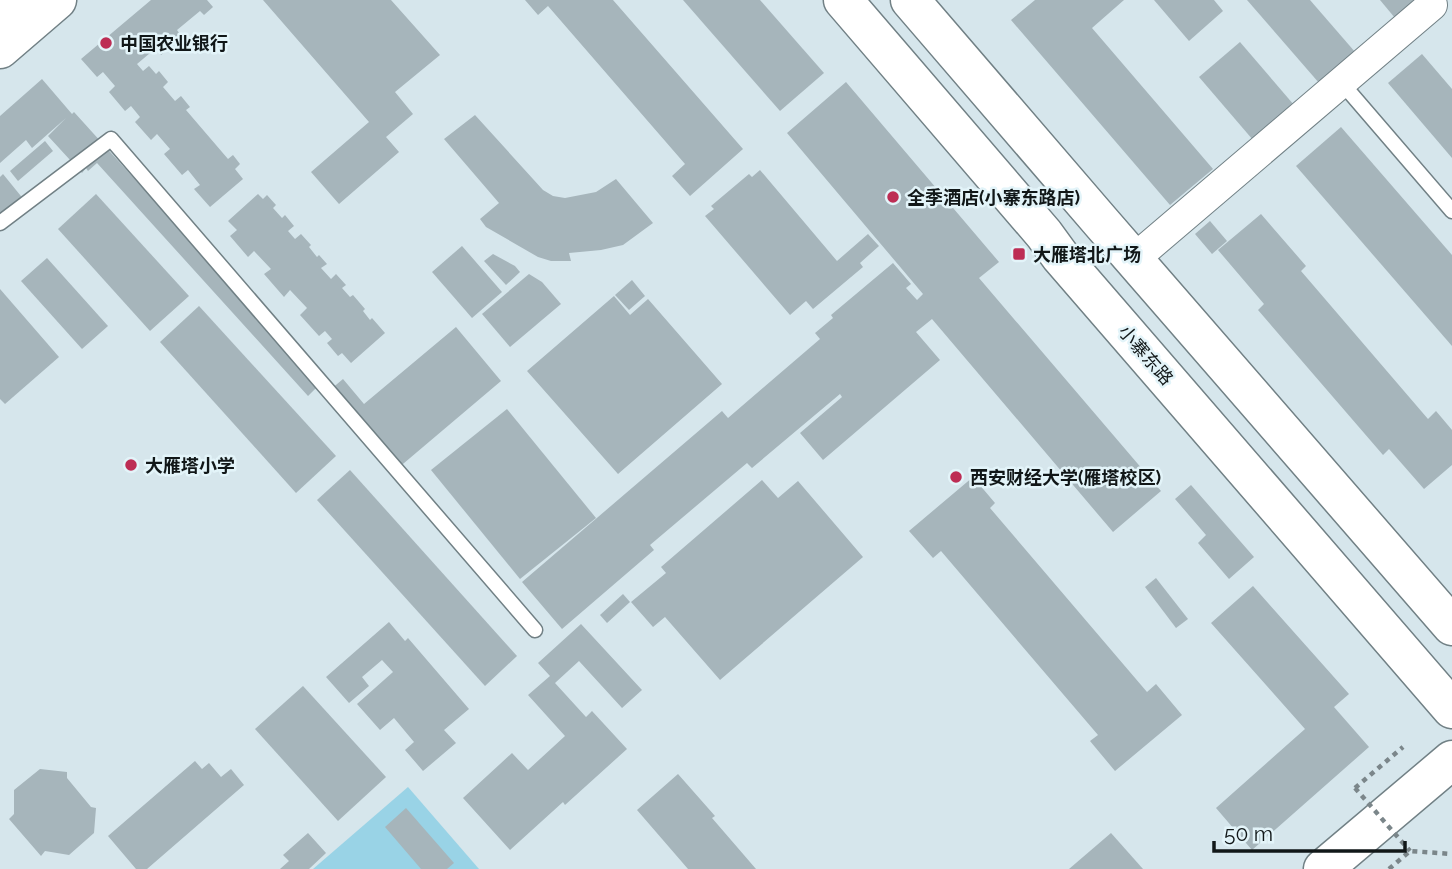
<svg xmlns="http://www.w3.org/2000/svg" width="1452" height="869" viewBox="0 0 1452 869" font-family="Raleway,'Noto Sans SC',sans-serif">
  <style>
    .green { fill: #99d3e6 }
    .building { fill: #a6b5bb }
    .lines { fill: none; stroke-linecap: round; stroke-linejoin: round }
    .service-casing { stroke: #718085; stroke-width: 17 }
    .minor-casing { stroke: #718085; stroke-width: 32 }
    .secondary-casing { stroke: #718085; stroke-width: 41 }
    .primary-casing { stroke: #718085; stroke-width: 41 }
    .path { stroke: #7b868a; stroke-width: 4.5; stroke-dasharray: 5 5; stroke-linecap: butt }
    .service { stroke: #fff; stroke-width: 14 }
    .minor { stroke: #fff; stroke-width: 30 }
    .secondary { stroke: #fff; stroke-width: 38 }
    .primary { stroke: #fff; stroke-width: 38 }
    .path-bridge { stroke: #7b868a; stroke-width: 4.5; stroke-dasharray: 5 5; stroke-linecap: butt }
    .poi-dot { fill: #bd2d54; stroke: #e3f4f9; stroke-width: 2.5 }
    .labels { text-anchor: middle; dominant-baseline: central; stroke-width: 5; stroke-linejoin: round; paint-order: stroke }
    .poi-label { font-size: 18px; font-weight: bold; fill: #111718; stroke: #e3f4f9; text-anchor: start }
    .street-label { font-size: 18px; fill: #111718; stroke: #e3f4f9 }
  </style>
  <rect width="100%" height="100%" fill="#d6e6ec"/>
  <path class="green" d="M408 787 479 869H313Z"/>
  <g class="building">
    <path d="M151 0H207L213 7 204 15 200 11 177 30 182 37 161 55 156 48 137 64 143 71 149 66 156 74 159 71 168 82 163 87 175 101 181 96 190 107 186 110 228 159 233 155 240 164 235 169 243 179 210 207 194 189 200 185 188 170 182 175 164 154 170 149 157 134 151 140 135 122 140 117 131 106 125 111 109 92 115 86 103 72 97 77 81 59Z"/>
    <path d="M263 0H391L440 55 395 92 413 114 386 137 399 152 339 204 311 172 369 122Z"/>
    <path d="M525 0H613L743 149 690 196 672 176 685 164 548 6 538 15Z"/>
    <path d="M683 0H760L824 73 780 111Z"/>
    <path d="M1035 0H1124L1092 28 1213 169 1170 205 1011 20Z"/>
    <path d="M1154 0H1214L1223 11 1189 41Z"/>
    <path d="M1247 0H1310L1362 60 1326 91Z"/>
    <path d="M1380 0H1428L1400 24Z"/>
    <path d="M1240 42 1312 126 1271 161 1199 77Z"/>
    <path d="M1422 54 1452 89V158L1388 83Z"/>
    <path d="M42 79 72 114 74 112 320 384 308 396 97 163 88 171 86 168 82 173 48 136 66 118 32 148 26 140 0 163V116Z"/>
    <path d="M846 82 999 262 979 278 1161 491 1113 532 932 319 916 332 940 360 823 460 800 433 842 397 840 394 752 468 747 463 650 545 654 550 562 629 522 582 722 411 728 418 820 339 815 333 833 318 831 315 893 263 911 284 906 288 917 300 923 294 787 133Z"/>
    <path d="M475 115 543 190 553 196 565 198 596 192 616 179 653 223 623 245 601 250 569 253 571 261H551L538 257 486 227 480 219 499 203 444 139Z"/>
    <path d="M1341 127 1452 255V346L1296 166Z"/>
    <path d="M45 141 53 151 18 181 10 171Z"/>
    <path d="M760 170 837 261 868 234 879 246 860 263 863 267 813 309 806 301 790 315 705 216 714 209 711 206 749 174 752 177Z"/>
    <path d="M3 174 29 206 0 215V177Z"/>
    <path d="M96 194 189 296 150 331 58 229Z"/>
    <path d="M258 194 263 199 267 195 276 205 273 208 282 218 285 215 294 226 288 231 295 239 301 234 311 245 309 247 317 257 319 255 327 264 321 268 331 279 336 274 346 285 342 288 350 297 353 295 365 309 363 311 370 320 372 318 385 333 351 363 342 353 338 356 327 343 332 339 325 331 319 336 300 315 307 308 290 290 284 297 264 274 271 269 254 251 248 257 230 236 237 230 228 221Z"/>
    <path d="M1261 214 1306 266 1301 271 1428 419 1436 411 1452 430V465L1424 489 1389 449 1383 455 1258 310 1264 304 1218 250Z"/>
    <path d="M1210 221 1227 241 1212 254 1195 234Z"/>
    <path d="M462 246 502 292 472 318 432 272Z"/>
    <path d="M493 254 515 266 520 272 506 285 484 261Z"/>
    <path d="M47 258 108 326 82 349 21 281Z"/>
    <path d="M529 274 542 282 561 304 510 347 482 314Z"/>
    <path d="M632 280 645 296 629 310 615 295Z"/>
    <path d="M0 289 59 357 5 404 0 399Z"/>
    <path d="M614 296 630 315 648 299 722 384 618 474 527 371Z"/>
    <path d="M199 306 336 456 296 493 160 342Z"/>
    <path d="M456 327 501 381 397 469 330 390 343 379 364 404Z"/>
    <path d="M507 409 596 518 520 579 431 470Z"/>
    <path d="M350 470 517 656 485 686 317 500Z"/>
    <path d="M973 477 995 503 990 508 1147 692 1156 684 1182 715 1115 771 1090 741 1098 735 941 551 933 558 909 531Z"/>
    <path d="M762 480 778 498 798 481 863 557 720 680 665 617 653 627 631 602 666 573 661 567Z"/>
    <path d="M1191 485 1254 557 1229 579 1198 543 1206 535 1175 499Z"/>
    <path d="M1156 578 1188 619 1176 628 1145 587Z"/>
    <path d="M1253 586 1349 694 1334 707 1369 747 1252 850 1216 808 1305 729 1211 623Z"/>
    <path d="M623 594 630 602 607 623 600 615Z"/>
    <path d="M389 622 405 641 408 638 469 709 444 730 456 743 423 771 405 750 414 742 394 718 380 730 357 704 393 672 382 660 362 677 369 686 349 703 326 677Z"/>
    <path d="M581 624 642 690 622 708 579 661 555 683 586 717 592 711 627 749 565 805 563 802 510 850 463 798 512 753 528 770 565 736 528 695 550 676 538 663Z"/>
    <path d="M303 686 386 777 338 821 255 729Z"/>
    <path d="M195 761 202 769 209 763 221 777 231 769 244 785 147 869H136L108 836Z"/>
    <path d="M40 769 67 772V778L91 807 96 808 94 833 69 855 45 851 41 856 9 819 14 814V790Z"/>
    <path d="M678 774 715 816 712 818 756 869H688L637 810Z"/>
    <path d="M406 808 454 863 447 869H421L385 827Z"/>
    <path d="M308 833 326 853 309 869H280L289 861 283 855Z"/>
    <path d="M1111 833 1143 869H1069Z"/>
  </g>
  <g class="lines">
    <g class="service-casing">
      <g id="service">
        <path d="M1341 82 1452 211"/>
        <path d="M0 223 111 139 535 630"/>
      </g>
    </g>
    <g class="minor-casing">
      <path id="minor" d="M1133 260 1432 5"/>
    </g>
    <g class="secondary-casing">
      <g id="secondary">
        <path d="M0 10 12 0"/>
        <path d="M0 49 57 0"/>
        <path d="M1323 869 1452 760"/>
      </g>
    </g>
    <g class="primary-casing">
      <g id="primary">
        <path d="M843 0 1044 234 1060 256 1452 709"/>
        <path d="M910 0 1101 222 1452 626"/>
      </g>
    </g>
    <g class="path">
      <path d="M1355 788 1403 747"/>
      <path d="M1389 869 1410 851 1452 854"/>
    </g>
    <use href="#service" class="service"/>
    <use href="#minor" class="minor"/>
    <use href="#secondary" class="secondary"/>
    <use href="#primary" class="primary"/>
    <path class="path-bridge" d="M1355 788 1410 851"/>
  </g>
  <g class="poi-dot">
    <circle cx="106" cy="43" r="7"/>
    <circle cx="893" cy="197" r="7"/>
    <rect x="1012" y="247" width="14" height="14" rx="3.5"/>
    <circle cx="131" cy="465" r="7"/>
    <circle cx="956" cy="477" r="7"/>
  </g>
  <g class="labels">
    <g class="poi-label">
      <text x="120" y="43">中国农业银行</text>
      <text x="907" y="197">全季酒店(小寨东路店)</text>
      <text x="1033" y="254">大雁塔北广场</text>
      <text x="145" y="465">大雁塔小学</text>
      <text x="970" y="477">西安财经大学(雁塔校区)</text>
    </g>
    <g class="street-label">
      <text transform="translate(1146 355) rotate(49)">小寨东路</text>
    </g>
  </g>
  <path d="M1214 841v10h191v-10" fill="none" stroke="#111718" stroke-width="3.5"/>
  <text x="1224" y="841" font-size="21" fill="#111718" stroke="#e3f4f9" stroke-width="5" paint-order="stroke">50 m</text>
</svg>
